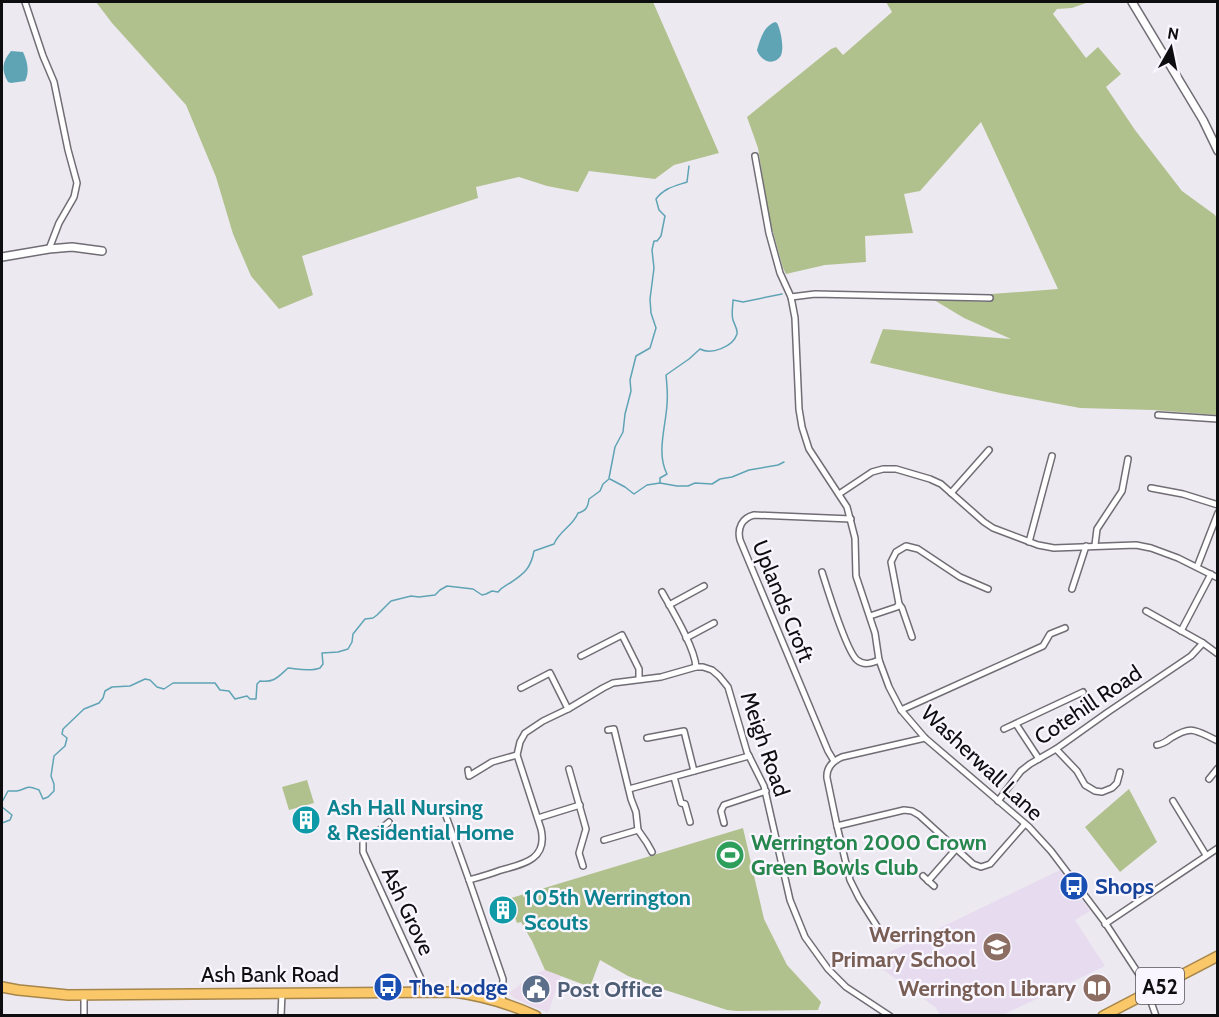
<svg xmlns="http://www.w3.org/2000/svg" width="1219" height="1017" viewBox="0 0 1219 1017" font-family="Cabin,sans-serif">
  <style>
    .commercial { fill: #eadbed }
    .education { fill: #e7dbf0 }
    .green { fill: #b1c18e }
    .water { fill: #5fa4b5 }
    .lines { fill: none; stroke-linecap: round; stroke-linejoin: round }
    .stream { stroke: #5fa4b5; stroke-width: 1.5 }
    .street-casing { stroke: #716d75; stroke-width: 8 }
    .secondary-casing { stroke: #716d75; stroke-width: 10 }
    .highway-casing { stroke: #a7864a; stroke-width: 12 }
    .street { stroke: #fff; stroke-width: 5 }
    .secondary { stroke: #fff; stroke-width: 7 }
    .highway { stroke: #fac769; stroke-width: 9 }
    .labels { text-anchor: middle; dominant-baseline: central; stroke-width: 4.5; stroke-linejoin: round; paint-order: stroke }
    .shield { fill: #faf6ff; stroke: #555358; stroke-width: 1.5 }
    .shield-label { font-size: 21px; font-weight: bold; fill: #0e0d10 }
    .street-label { font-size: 22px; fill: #0e0d10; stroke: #faf6ff }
    .culture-label { font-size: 22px; font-weight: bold; fill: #0d838f; stroke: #faf6ff; text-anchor: start }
    .leisure-label { font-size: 22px; font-weight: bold; fill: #27864d; stroke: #faf6ff; text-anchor: start }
    .transit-label { font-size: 22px; font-weight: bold; fill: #164399; stroke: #faf6ff; text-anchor: start }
    .education-label { font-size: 22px; font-weight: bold; fill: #785e54; stroke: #faf6ff; text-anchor: end }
    .service-label { font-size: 22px; font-weight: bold; fill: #4e5e75; stroke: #faf6ff; text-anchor: start }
  </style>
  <rect width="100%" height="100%" fill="#ede9f1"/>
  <path class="commercial" d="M545 970 561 976 548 1013 514 998 509 993 529 978Z"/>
  <path class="education" d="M1060 870 1090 911 1075 920 1105 966 1003 1015 941 1016 935 1007 871 961Z"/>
  <g class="green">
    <path d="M96 2H653L719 153 674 165 655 179 589 171 578 192 547 186 519 177 476 187 478 198 302 256 313 295 279 309 251 276 233 234 216 177 186 105 112 23Z"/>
    <path d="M886 2H1089L1072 8 1057 9 1053 14 1086 58 1098 47 1121 74 1106 87 1135 130 1182 191 1215 215 1217 219V415L1153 410 1080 408 1000 393 870 363 883 329 1011 339 964 318 934 300 991 302V294L1058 289 981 122 920 191 904 194 913 233 865 236 866 262 825 265 786 274 783 268 771 225 765 193 758 148 747 117 831 49 836 47 843 55 892 12Z"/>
    <path d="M307 780 314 803 289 810 282 787Z"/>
    <path d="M1129 789 1157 842 1120 872 1085 827Z"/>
    <path d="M743 828 764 919 787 965 821 1002 818 1010 736 1011 727 1010 659 988 628 976 600 960 590 987 545 970 532 941 521 922 517 923 508 899Z"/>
  </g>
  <g class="water">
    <path d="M775 22 777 23C781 30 785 51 780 57 772 67 759 59 757 50 760 39 764 26 775 22Z"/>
    <path d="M11 51 23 52C27 60 30 72 25 81L11 83 8 82C1 70 2 62 11 51Z"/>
  </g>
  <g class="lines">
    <g class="stream">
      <path d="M609 478 615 447 623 432 625 414 631 391 630 380 636 356 650 348 656 328 651 313 650 299 654 268 652 250 654 241H657L661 236 665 216 659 210 656 199C664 188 675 186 687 182L689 166"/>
      <path d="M610 479 625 487 634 494 647 485 660 483 677 486H688L695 483 712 484 720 479 732 477 749 470 778 465 784 462"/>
      <path d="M660 483V478L667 474C656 453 666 426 667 404 668 394 667 385 666 375L689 359 700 349C711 355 733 347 737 334 738 329 734 324 733 320 731 314 733 306 733 300L743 302 782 294"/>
      <path d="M2 802 8 791C11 791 14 791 17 791 28 789 25 784 39 790L43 799 48 797 54 791V784L51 776 54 756 65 746 67 738 62 734 63 729 84 709 99 703 103 698 105 691 112 687 130 686 145 679 150 680 157 687 164 689 173 683H215L220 690 229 691 235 699 247 696 250 699H256L257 684 260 681C274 683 278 677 288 668 298 669 310 672 320 668L323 664 322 653 338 652 348 649 352 642 353 634 365 619 373 618 377 615 391 601 411 596 419 597 435 595 440 590 447 586 473 589 482 595 486 594 492 591 498 592C502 587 505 586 510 583 524 574 531 568 534 551L554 544C559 531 573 526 578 513 586 511 588 507 589 499L600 491 603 484 609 479"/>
      <path d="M2 807 12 815 10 820 2 823"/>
    </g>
    <g class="street-casing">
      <g id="street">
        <path d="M25 2 43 56 54 82 68 150 77 183 74 197 59 223 49 249"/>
        <path d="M755 156 769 233 780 273 791 297 795 318 799 409 802 427 809 449 847 507 855 538 856 576 875 633 879 660 889 687 901 710 925 738 1029 827 1051 851 1104 921 1144 982 1156 1016"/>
        <path d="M791 297 815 294 990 298"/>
        <path d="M1158 415 1218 419"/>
        <path d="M1151 488 1183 494 1218 505"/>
        <path d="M951 493 989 450"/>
        <path d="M839 494 872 472 883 469H896L930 479 941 484 984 522 993 528 1038 545 1054 548 1136 545 1151 548 1178 558 1218 578"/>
        <path d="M1029 542 1052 456"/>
        <path d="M1095 545 1097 529 1122 491 1128 459"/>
        <path d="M1197 567 1218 513"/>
        <path d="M822 572C827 588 847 652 857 660 864 666 872 663 879 660"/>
        <path d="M1072 589 1086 546"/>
        <path d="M662 592C672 610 695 648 696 667"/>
        <path d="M899 604 902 608 912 637"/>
        <path d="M669 605 704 586"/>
        <path d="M1146 611 1203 643 1218 654"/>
        <path d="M870 616 897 607 899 604 891 562 896 552 906 546 918 549 960 577 988 589"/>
        <path d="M1181 631 1211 574"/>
        <path d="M686 638 714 623"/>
        <path d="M581 656 622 635 639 669V679"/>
        <path d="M521 688 550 673 568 709"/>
        <path d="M901 710 1043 646 1050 634 1065 628"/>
        <path d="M1016 724 1039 759"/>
        <path d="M1004 729 1083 692"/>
        <path d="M608 730 614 729 631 799 636 812 638 830 647 843 652 852"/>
        <path d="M647 738 684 731 694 771"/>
        <path d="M925 738 842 757C833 761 826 767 827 778L837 826 904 810 912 811 919 815 973 864 981 867 990 864 1025 824"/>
        <path d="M1157 745C1163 744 1166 742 1171 738 1193 724 1196 731 1218 741"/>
        <path d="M1056 749 1077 771 1085 785 1095 791 1102 792 1112 788 1117 783 1120 772"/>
        <path d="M834 761 828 751 740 540C737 528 742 518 754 515L851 519"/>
        <path d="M569 769 586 829 579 853 583 866"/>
        <path d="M468 770 469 776 492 762 517 755"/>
        <path d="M674 777 681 803 685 804 690 822"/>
        <path d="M1209 779 1218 768"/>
        <path d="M629 789 749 756"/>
        <path d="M998 801 1021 771 1030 764 1056 749 1108 712 1191 656 1203 643"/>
        <path d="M1173 801 1206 855"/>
        <path d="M446 816 469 880 503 979 502 1002"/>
        <path d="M538 818 580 805"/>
        <path d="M389 822 375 834 363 839V852L422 981 425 992"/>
        <path d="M724 823 721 811 724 805 766 791"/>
        <path d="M837 826 850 880 859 898 878 928"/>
        <path d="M604 840 638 830"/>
        <path d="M923 876 934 886"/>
        <path d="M469 880C480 877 491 874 501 870 524 864 548 859 541 829L517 755 520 742 525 733 543 721 568 709 603 688 613 683 661 677 696 667H703L712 670 719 676 728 687 747 752 764 786 790 900 805 937 828 969 846 987 890 1016"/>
        <path d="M928 881 956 849"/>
        <path d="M1105 924 1218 848"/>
        <path d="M84 994V1016"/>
        <path d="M281 1016 282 993"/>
      </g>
    </g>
    <g class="secondary-casing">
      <g id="secondary">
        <path d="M1132 2 1203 120 1218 151"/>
        <path d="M2 257 49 249 72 247 102 251"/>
      </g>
    </g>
    <g class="highway-casing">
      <g id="highway">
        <path d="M2 987 18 990 68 995 454 992C484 996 508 1003 536 1016"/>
        <path d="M1103 1016 1218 956"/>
      </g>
    </g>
    <use href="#street" class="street"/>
    <use href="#secondary" class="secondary"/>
    <use href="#highway" class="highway"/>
  </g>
  <defs>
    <g id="building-disc" transform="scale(1.5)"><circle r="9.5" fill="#0f9aa8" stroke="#faf6ff"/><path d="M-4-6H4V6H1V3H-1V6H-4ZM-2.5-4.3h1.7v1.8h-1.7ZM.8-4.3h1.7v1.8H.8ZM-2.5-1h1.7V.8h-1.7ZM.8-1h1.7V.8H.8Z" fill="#fff"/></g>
    <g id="stadium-disc" transform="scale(1.5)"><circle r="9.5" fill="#2e9e5b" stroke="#faf6ff"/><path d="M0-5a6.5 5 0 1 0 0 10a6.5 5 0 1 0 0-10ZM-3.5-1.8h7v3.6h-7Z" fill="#fff"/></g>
    <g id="bus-disc" transform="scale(1.5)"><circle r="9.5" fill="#1a4fb4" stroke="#faf6ff"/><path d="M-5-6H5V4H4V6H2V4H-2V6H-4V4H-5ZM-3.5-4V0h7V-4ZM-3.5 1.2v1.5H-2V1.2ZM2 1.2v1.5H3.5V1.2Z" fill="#fff"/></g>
    <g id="school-disc" transform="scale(1.5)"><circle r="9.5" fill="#8d6e63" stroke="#faf6ff"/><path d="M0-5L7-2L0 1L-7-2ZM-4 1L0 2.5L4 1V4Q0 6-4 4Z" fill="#fff"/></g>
    <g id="library-disc" transform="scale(1.5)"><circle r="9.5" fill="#8d6e63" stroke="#faf6ff"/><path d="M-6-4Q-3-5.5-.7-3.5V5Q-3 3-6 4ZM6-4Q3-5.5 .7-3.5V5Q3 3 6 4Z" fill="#fff"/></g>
    <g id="civic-disc" transform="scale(1.5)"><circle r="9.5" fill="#5c6f8a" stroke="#faf6ff"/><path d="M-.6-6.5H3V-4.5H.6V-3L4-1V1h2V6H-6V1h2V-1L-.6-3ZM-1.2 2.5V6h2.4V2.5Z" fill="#fff"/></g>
  </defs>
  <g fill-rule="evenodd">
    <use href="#building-disc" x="306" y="820"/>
    <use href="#stadium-disc" x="730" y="855"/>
    <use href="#bus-disc" x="1074" y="886"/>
    <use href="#building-disc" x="503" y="910"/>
    <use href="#school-disc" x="997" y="947"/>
    <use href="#bus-disc" x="388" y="987"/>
    <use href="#library-disc" x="1097" y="988"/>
    <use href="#civic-disc" x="536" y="989"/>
  </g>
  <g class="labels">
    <rect class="shield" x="1136" y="968" width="48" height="36" rx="4.5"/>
    <g class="shield-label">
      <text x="1160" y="986">A52</text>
    </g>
    <g class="street-label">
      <text transform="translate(783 601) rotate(68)">Uplands Croft</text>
      <text transform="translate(1088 705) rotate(-34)">Cotehill Road</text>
      <text transform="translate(765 744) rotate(71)">Meigh Road</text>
      <text transform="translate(982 763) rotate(43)">Washerwall Lane</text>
      <text transform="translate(408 911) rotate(65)">Ash Grove</text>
      <text x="270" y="974">Ash Bank Road</text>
    </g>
    <g class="culture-label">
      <text x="327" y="807">Ash Hall Nursing<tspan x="327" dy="25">&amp; Residential Home</tspan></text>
      <text x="524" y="897">105th Werrington<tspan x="524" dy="25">Scouts</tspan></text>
    </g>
    <g class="leisure-label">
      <text x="751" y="842">Werrington 2000 Crown<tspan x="751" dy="25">Green Bowls Club</tspan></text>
    </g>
    <g class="transit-label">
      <text x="1095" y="886">Shops</text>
      <text x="409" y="987">The Lodge</text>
    </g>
    <g class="education-label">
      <text x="976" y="934">Werrington<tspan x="976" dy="25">Primary School</tspan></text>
      <text x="1076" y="988">Werrington Library</text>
    </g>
    <g class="service-label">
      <text x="557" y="989">Post Office</text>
    </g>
  </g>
  <rect width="1219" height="1017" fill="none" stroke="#0e0d10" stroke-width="6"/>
  <g transform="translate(1171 48) rotate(9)" stroke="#faf6ff" stroke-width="4.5" paint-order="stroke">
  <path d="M0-4.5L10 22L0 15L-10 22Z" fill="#0e0d10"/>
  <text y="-9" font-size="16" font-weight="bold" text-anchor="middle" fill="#0e0d10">N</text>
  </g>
</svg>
